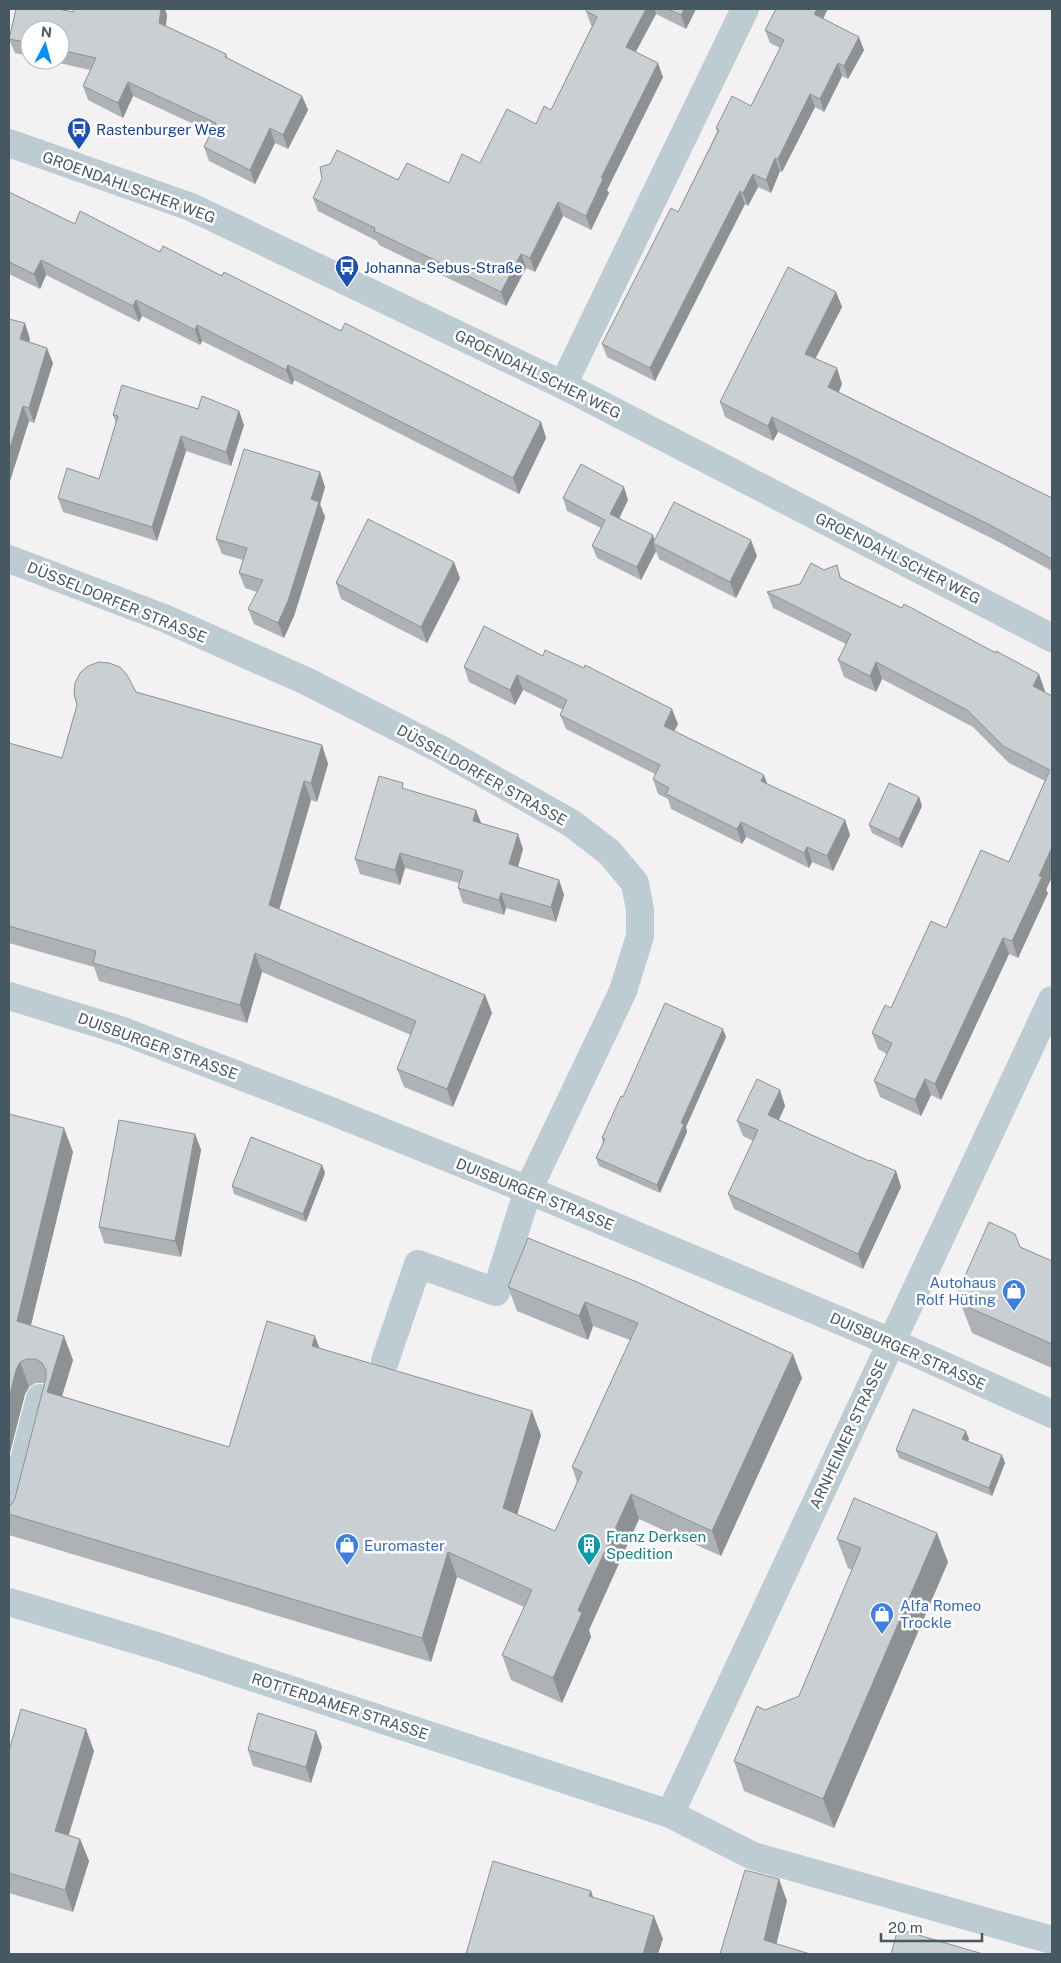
<svg xmlns="http://www.w3.org/2000/svg" width="1061" height="1963" viewBox="0 0 1061 1963" font-family="'Public Sans',sans-serif">
  <style>
    .lines { fill: none; stroke-linecap: round; stroke-linejoin: round }
    .minor { stroke: #bdcbd2; stroke-width: 28 }
    .wall { fill: #aeb2b6 }
    .shaded-wall { fill: #8d9194 }
    .building { fill: #cacfd4; stroke: #8d9194 }
    .labels { text-anchor: middle; dominant-baseline: central; stroke-width: 5; stroke-linejoin: round; paint-order: stroke }
    .transit-label { font-size: 15px; fill: #164399; stroke: #fff; text-anchor: start }
    .street-label { font-size: 15px; fill: #465861; stroke: #fff }
    .shop-label { font-size: 15px; fill: #366cbe; stroke: #fff; text-anchor: start }
    .culture-label { font-size: 15px; fill: #0d838f; stroke: #fff; text-anchor: start }
  </style>
  <rect width="100%" height="100%" fill="#f3f1f1"/>
  <g class="lines">
    <g class="minor">
      <path d="M9 143 191 207 563 385 1052 638"/>
      <path d="M563 385 745 9"/>
      <path d="M9 559 164 618 306 681 442 750 571 823 609 852 635 883 640 910V936L623 991 528 1190 496 1292 418 1264 385 1361"/>
      <path d="M9 996 123 1031 321 1107 528 1190 891 1342 1052 1414"/>
      <path d="M9 1518 40 1398"/>
      <path d="M9 1602 160 1647 670 1814 753 1856 1052 1940"/>
      <path d="M670 1814 1052 1000"/>
    </g>
  </g>
  <g class="wall">
    <path d="M16 9H58L73 12 74 9H165L167 15 166 26 226 54 228 58 302 96 308 110 288 149 275 143 255 184 209 161 204 147 211 132 133 96 123 118 88 100 83 86 90 70 46 60H60V30H30V56L15 53 9 39Z"/>
    <path d="M587 9H696L686 29 656 14 635 52 663 77 607 190 609 193 591 230 563 216 535 272 526 268 506 306 379 245 377 241 318 211 313 198 398 180 449 183 480 163 536 124 551 110 592 26 591 25 586 11Z"/>
    <path d="M823 19 864 50 848 79 842 76 824 112 815 107 782 172 780 171 771 193 758 187 748 206 745 204 655 381 607 357 602 344 678 212 717 132 716 128 751 106 780 48 770 43 765 30Z"/>
    <path d="M9 192 75 224 160 252 222 276 541 422 546 438 519 494 294 380 292 385 202 341 200 345 142 316 139 322 46 275 40 289 9 274Z"/>
    <path d="M836 292 842 307 815 359 842 384 839 392 1052 498V571L997 541 778 432 773 441 725 417 720 402Z"/>
    <path d="M9 319 30 339 29 342 53 363 34 423 29 421 9 484Z"/>
    <path d="M198 409 239 411 244 425 231 466 186 451 157 541 63 512 58 498 99 479 116 423 113 415Z"/>
    <path d="M320 472 325 487 320 504 325 517 294 616 284 638 254 624 248 609 257 592 245 588 239 573 243 560 222 554 216 539Z"/>
    <path d="M563 498 628 500 619 518 654 540 757 556 736 598 659 559 656 551 641 580 597 558 592 546 601 528 567 511Z"/>
    <path d="M837 565 841 578 1045 691V692L1052 696 1046 890 1048 893 1018 958 1009 954 941 1100 931 1095 921 1116 880 1097 874 1081 887 1054 878 1049 872 1033 891 1008 946 928 1009 862 1045 781 1009 763 973 727 882 679 876 692 844 677 838 660 846 644 773 608 767 592 800 584 824 570Z"/>
    <path d="M460 578 427 643 341 599 336 583Z"/>
    <path d="M484 626 678 724 674 731 767 784 845 820 850 835 833 871 812 862 809 868 746 837 742 844 671 809 668 799 658 794 653 779 655 774 566 729 560 715 563 710 523 690 515 705 469 682 464 667Z"/>
    <path d="M136 692 322 745 328 764 317 802 311 800 279 910 485 995 492 1013 453 1107 404 1087 397 1069 411 1035 262 972 247 1023 99 981 94 967 9 943V743L62 758Z"/>
    <path d="M406 789 481 823 523 849 518 867 559 880 564 895 556 922 506 908 504 915 463 903 458 888 459 883 405 868 400 885 360 874 355 859Z"/>
    <path d="M919 797 922 806 902 848 872 833 869 825Z"/>
    <path d="M726 1037 686 1127 687 1132 660 1193 599 1166 596 1158 603 1143 602 1138 623 1097Z"/>
    <path d="M780 1090 785 1106 779 1120 869 1161 896 1171 901 1187 863 1269 734 1209 728 1194 753 1141 743 1136 737 1121Z"/>
    <path d="M9 1114 73 1152 31 1325 73 1360 62 1396 229 1447 320 1348 541 1435 517 1514 555 1531 577 1482 572 1467 630 1340 593 1326 588 1340 517 1311 508 1287 528 1238 802 1378 721 1556 639 1519 589 1630 591 1637 562 1703 511 1680 502 1655 524 1607 457 1577 431 1662 9 1535V1506L11 1505 15 1498 45 1383H36L29 1387 25 1394 9 1457Z"/>
    <path d="M195 1134 201 1150 181 1257 104 1243 99 1227Z"/>
    <path d="M322 1165 325 1173 306 1222 234 1194 232 1186Z"/>
    <path d="M1020 1247 1052 1261V1368L972 1333 957 1294Z"/>
    <path d="M969 1439 968 1441 1002 1455 1005 1463 992 1496 899 1458 896 1450Z"/>
    <path d="M837 1539 948 1562 834 1828 744 1791 734 1761 765 1710 799 1696 852 1570 848 1568Z"/>
    <path d="M316 1731 322 1747 311 1783 253 1766 248 1750Z"/>
    <path d="M9 1751H94L69 1835 80 1839 89 1861 73 1912 9 1893Z"/>
  </g>
  <g class="shaded-wall">
    <path d="M161 9H165L167 15 164 38 159 23Z"/>
    <path d="M646 9H654L656 14 631 61 626 47Z"/>
    <path d="M684 9H696L686 29 681 15Z"/>
    <path d="M817 9H828L819 27 814 14Z"/>
    <path d="M859 37 864 50 848 79 844 66Z"/>
    <path d="M658 63 663 77 607 190 609 193 591 230 586 216 601 178Z"/>
    <path d="M838 63 842 76 824 112 820 99Z"/>
    <path d="M128 82 133 96 123 118 118 103Z"/>
    <path d="M810 94 815 107 782 172 778 159Z"/>
    <path d="M302 96 308 110 288 149 283 135Z"/>
    <path d="M270 128 275 143 255 184 250 170Z"/>
    <path d="M775 158 780 171 771 193 766 180Z"/>
    <path d="M753 174 758 187 748 206 743 193Z"/>
    <path d="M740 191 745 204 655 381 650 368Z"/>
    <path d="M558 202 563 216 535 272 530 258Z"/>
    <path d="M521 254 526 268 506 306 501 292Z"/>
    <path d="M41 260 46 275 40 289 34 274Z"/>
    <path d="M836 292 842 307 810 369 805 354Z"/>
    <path d="M136 300 142 316 139 322 133 306Z"/>
    <path d="M25 323 30 339 25 354 20 339Z"/>
    <path d="M197 325 202 341 200 345 195 330Z"/>
    <path d="M47 348 53 363 34 423 29 408Z"/>
    <path d="M288 365 294 380 292 385 286 370Z"/>
    <path d="M837 368 842 384 834 402 828 387Z"/>
    <path d="M23 406 29 421 9 484V451Z"/>
    <path d="M239 411 244 425 231 466 226 452Z"/>
    <path d="M772 417 778 432 773 441 768 426Z"/>
    <path d="M541 422 546 438 519 494 513 478Z"/>
    <path d="M181 436 186 451 157 541 152 527Z"/>
    <path d="M320 472 325 487 320 504 325 517 294 616 284 638 278 623 311 499Z"/>
    <path d="M624 487 628 500 615 527 610 514Z"/>
    <path d="M653 535 656 544 653 543 656 551 641 580 637 567Z"/>
    <path d="M751 540 757 556 736 598 730 582Z"/>
    <path d="M454 562 460 578 427 643 421 627Z"/>
    <path d="M876 662 882 679 876 692 870 676Z"/>
    <path d="M1039 674 1045 691 1039 702 1033 686Z"/>
    <path d="M517 675 523 690 515 705 510 690Z"/>
    <path d="M672 709 678 724 669 741 664 726Z"/>
    <path d="M322 745 328 764 317 802 311 783Z"/>
    <path d="M764 775 769 789 761 781Z"/>
    <path d="M304 781 311 800 275 924 269 905Z"/>
    <path d="M919 797 922 806 902 848 899 839Z"/>
    <path d="M476 810 482 825 473 821Z"/>
    <path d="M845 820 850 835 833 871 827 856Z"/>
    <path d="M741 822 746 837 742 844 737 829Z"/>
    <path d="M518 834 523 849 514 880 509 864Z"/>
    <path d="M807 847 812 862 809 868 804 853Z"/>
    <path d="M1052 847V877L1046 890 1048 893 1018 958 1012 941 1039 876Z"/>
    <path d="M400 853 405 868 400 885 395 870Z"/>
    <path d="M559 880 564 895 556 922 551 907Z"/>
    <path d="M501 893 506 908 504 915 499 900Z"/>
    <path d="M1003 938 1009 954 941 1100 935 1084Z"/>
    <path d="M255 953 262 972 247 1023 240 1005Z"/>
    <path d="M485 995 492 1013 453 1107 447 1089Z"/>
    <path d="M723 1029 726 1037 686 1127 687 1132 660 1193 657 1185 681 1123Z"/>
    <path d="M925 1079 931 1095 921 1116 915 1100Z"/>
    <path d="M780 1090 785 1106 774 1130 768 1115Z"/>
    <path d="M64 1128 73 1152 26 1345 17 1321Z"/>
    <path d="M195 1134 201 1150 181 1257 175 1241Z"/>
    <path d="M322 1165 325 1173 306 1222 303 1214Z"/>
    <path d="M896 1171 901 1187 863 1269 858 1254Z"/>
    <path d="M585 1302 593 1326 588 1340 579 1316Z"/>
    <path d="M64 1336 73 1360 56 1416 47 1392Z"/>
    <path d="M315 1336 324 1360 312 1346Z"/>
    <path d="M793 1354 802 1378 721 1556 712 1531Z"/>
    <path d="M20 1362 29 1387 25 1394 9 1456V1398L16 1370Z"/>
    <path d="M532 1411 541 1435 512 1532 503 1508Z"/>
    <path d="M966 1431 969 1439 965 1447 962 1439Z"/>
    <path d="M1002 1455 1005 1463 992 1496 989 1488Z"/>
    <path d="M631 1494 639 1519 589 1630 591 1637 562 1703 553 1678 578 1610Z"/>
    <path d="M937 1533 948 1562 834 1828 823 1799Z"/>
    <path d="M448 1552 457 1577 431 1662 422 1638Z"/>
    <path d="M86 1729 94 1751 63 1853 55 1831Z"/>
    <path d="M316 1731 322 1747 311 1783 306 1767Z"/>
    <path d="M80 1839 89 1861 73 1912 65 1890Z"/>
    <path d="M779 1879 787 1901 774 1954 764 1940Z"/>
    <path d="M591 1891 599 1914 589 1896Z"/>
    <path d="M654 1916 663 1939 658 1954H643Z"/>
  </g>
  <g class="building">
    <path d="M16 9H58L73 12 74 9H161L159 23 226 54 225 57 302 96 283 135 270 128 250 170 204 147 216 123 128 82 118 103 83 86 96 58 60 50V30H30V43L9 39Z"/>
    <path d="M587 9H646L626 47 658 63 601 178 603 179 586 216 558 202 530 258 521 254 501 292 374 231 375 228 313 198 322 179 320 167 330 164 337 150 398 180 407 163 449 183 462 154 480 163 507 109 536 124 544 106 551 110 597 17 586 11Z"/>
    <path d="M668 9H684L681 15Z"/>
    <path d="M776 9H817L814 14 859 37 844 66 838 63 820 99 810 94 778 159 775 158 766 180 753 174 743 193 740 191 650 368 602 344 671 208 678 212 719 130 716 128 732 96 751 106 784 40 765 30Z"/>
    <path d="M9 192 75 224 80 211 160 252 163 246 222 276 224 272 341 331 345 323 541 422 513 478 288 365 286 370 197 325 195 330 136 300 133 306 41 260 34 274 9 262Z"/>
    <path d="M788 267 836 292 805 354 837 368 828 387 1052 498V559L992 526 772 417 768 426 720 402Z"/>
    <path d="M9 319 25 323 20 339 47 348 29 408 23 406 9 451Z"/>
    <path d="M122 385 198 409 202 396 239 411 226 452 181 436 152 527 58 498 67 468 99 479 118 416 113 415Z"/>
    <path d="M244 449 320 472 311 499 319 502 288 601 278 623 248 609 263 580 239 573 247 548 216 539Z"/>
    <path d="M581 464 624 487 610 514 653 535 637 567 592 546 605 520 563 498Z"/>
    <path d="M674 502 751 540 730 582 653 543Z"/>
    <path d="M368 519 454 562 421 627 336 583Z"/>
    <path d="M811 563 824 570 837 565 840 578 902 608 904 604 996 653V651L1039 674 1033 686 1052 696V847L1039 876 1042 877 1012 941 1003 938 935 1084 925 1079 915 1100 874 1081 892 1043 872 1033 885 1005 891 1008 931 921 946 928 981 850 1009 862 1050 770 1003 746 967 710 876 662 870 676 838 660 851 634 767 592 800 584Z"/>
    <path d="M484 626 543 656 545 650 584 668 585 665 672 709 664 726 764 775 761 781 845 820 827 856 807 847 804 853 741 822 737 829 666 794 669 788 653 779 660 765 560 715 567 700 517 675 510 690 464 667Z"/>
    <path d="M99 662 109 663 120 667 127 675 136 692 322 745 311 783 304 781 269 905 485 995 447 1089 397 1069 416 1021 255 953 240 1005 93 963 96 951 9 926V743L62 758 77 705 74 694 75 683 80 673 88 666Z"/>
    <path d="M379 776 403 783 402 788 476 810 473 821 518 834 509 864 559 880 551 907 501 893 499 900 458 888 463 871 400 853 395 870 355 859Z"/>
    <path d="M889 783 919 797 899 839 869 825Z"/>
    <path d="M665 1003 723 1029 681 1123 684 1124 657 1185 596 1158 605 1139 602 1138 621 1096 623 1097Z"/>
    <path d="M757 1079 780 1090 768 1115 869 1161 870 1160 896 1171 858 1254 728 1194 758 1130 737 1121Z"/>
    <path d="M9 1114 64 1128 17 1321 64 1336 47 1392 229 1447 267 1321 315 1336 312 1346 532 1411 503 1508 555 1531 582 1472 572 1467 638 1323 585 1302 579 1316 508 1287 528 1238 637 1282 793 1354 712 1531 631 1494 578 1610 582 1613 553 1678 502 1655 532 1590 448 1552 422 1638 9 1514V1506L11 1505 15 1498 46 1378V1370L42 1363 36 1359H27L20 1362 16 1370 9 1398Z"/>
    <path d="M119 1120 195 1134 175 1241 99 1227Z"/>
    <path d="M251 1137 322 1165 303 1214 232 1186Z"/>
    <path d="M989 1222 1015 1234 1020 1247 1052 1261V1344L961 1304 957 1294Z"/>
    <path d="M913 1409 966 1431 962 1439 1002 1455 989 1488 896 1450Z"/>
    <path d="M854 1498 937 1533 823 1799 734 1761 757 1706 765 1710 799 1696 861 1548 837 1539Z"/>
    <path d="M21 1709 86 1729 55 1831 80 1839 65 1890 9 1873V1751Z"/>
    <path d="M258 1713 316 1731 306 1767 248 1750Z"/>
    <path d="M493 1861 591 1891 589 1896 654 1916 643 1954H466Z"/>
    <path d="M745 1870 779 1879 764 1940 810 1954H720Z"/>
    <path d="M898 1929 983 1954H891Z"/>
  </g>
  <defs>
    <g id="bus-pin" transform="scale(1.25)"><path d="M0 17L-7.5 6A9.5 9.5 0 1 1 7.5 6Z" fill="#1a4fb4" stroke="#fff"/><path d="M-5-6H5V4H4V6H2V4H-2V6H-4V4H-5ZM-3.5-4V0h7V-4ZM-3.5 1.2v1.5H-2V1.2ZM2 1.2v1.5H3.5V1.2Z" fill="#fff"/></g>
    <g id="shop-pin" transform="scale(1.25)"><path d="M0 17L-7.5 6A9.5 9.5 0 1 1 7.5 6Z" fill="#3f7fe0" stroke="#fff"/><path d="M-5-2.5h2.3a2.7 3.5 0 0 1 5.4 0H5L5.5 6h-11ZM-1.5-2.5h3a1.5 2.3 0 0 0-3 0Z" fill="#fff"/></g>
    <g id="building-pin" transform="scale(1.25)"><path d="M0 17L-7.5 6A9.5 9.5 0 1 1 7.5 6Z" fill="#0f9aa8" stroke="#fff"/><path d="M-4-6H4V6H1V3H-1V6H-4ZM-2.5-4.3h1.7v1.8h-1.7ZM.8-4.3h1.7v1.8H.8ZM-2.5-1h1.7V.8h-1.7ZM.8-1h1.7V.8H.8Z" fill="#fff"/></g>
  </defs>
  <g fill-rule="evenodd">
    <use href="#bus-pin" x="79" y="129"/>
    <use href="#bus-pin" x="347" y="267"/>
    <use href="#shop-pin" x="1014" y="1291"/>
    <use href="#shop-pin" x="347" y="1545"/>
    <use href="#building-pin" x="589" y="1545"/>
    <use href="#shop-pin" x="882" y="1614"/>
  </g>
  <g class="labels">
    <g class="transit-label">
      <text x="96" y="129">Rastenburger Weg</text>
      <text x="364" y="267">Johanna-Sebus-Straße</text>
    </g>
    <g class="street-label">
      <text transform="translate(129 187) rotate(20)">GROENDAHLSCHER WEG</text>
      <text transform="translate(538 374) rotate(26)">GROENDAHLSCHER WEG</text>
      <text transform="translate(898 558) rotate(27)">GROENDAHLSCHER WEG</text>
      <text transform="translate(117 602) rotate(22)">DÜSSELDORFER STRASSE</text>
      <text transform="translate(482 775) rotate(29)">DÜSSELDORFER STRASSE</text>
      <text transform="translate(158 1046) rotate(20)">DUISBURGER STRASSE</text>
      <text transform="translate(535 1194) rotate(22)">DUISBURGER STRASSE</text>
      <text transform="translate(908 1351) rotate(24)">DUISBURGER STRASSE</text>
      <text transform="translate(848 1434) rotate(-65)">ARNHEIMER STRASSE</text>
      <text transform="translate(340 1706) rotate(18)">ROTTERDAMER STRASSE</text>
    </g>
    <g class="shop-label">
      <text x="996" y="1282" text-anchor="end">Autohaus<tspan x="996" dy="17">Rolf Hüting</tspan></text>
      <text x="364" y="1545">Euromaster</text>
      <text x="900" y="1605">Alfa Romeo<tspan x="900" dy="17">Trockle</tspan></text>
    </g>
    <g class="culture-label">
      <text x="606" y="1536">Franz Derksen<tspan x="606" dy="17">Spedition</tspan></text>
    </g>
  </g>
  <rect width="1061" height="1963" fill="none" stroke="#465861" stroke-width="20"/>
  <g transform="translate(45 45) rotate(6)"><circle r="24" fill="#ffffff" stroke="#b5bcc0"/>
  <path d="M0-4L9 19L0 12L-9 19Z" fill="#068ff8"/>
  <text y="-8" font-size="14" font-weight="bold" text-anchor="middle" fill="#465861">N</text>
  </g>
  <path d="M881 1933v8h101v-8" fill="none" stroke="#465861" stroke-width="2.5"/>
  <text x="888" y="1933" font-size="15" fill="#465861" stroke="#ffffff" stroke-width="4" paint-order="stroke">20 m</text>
</svg>
